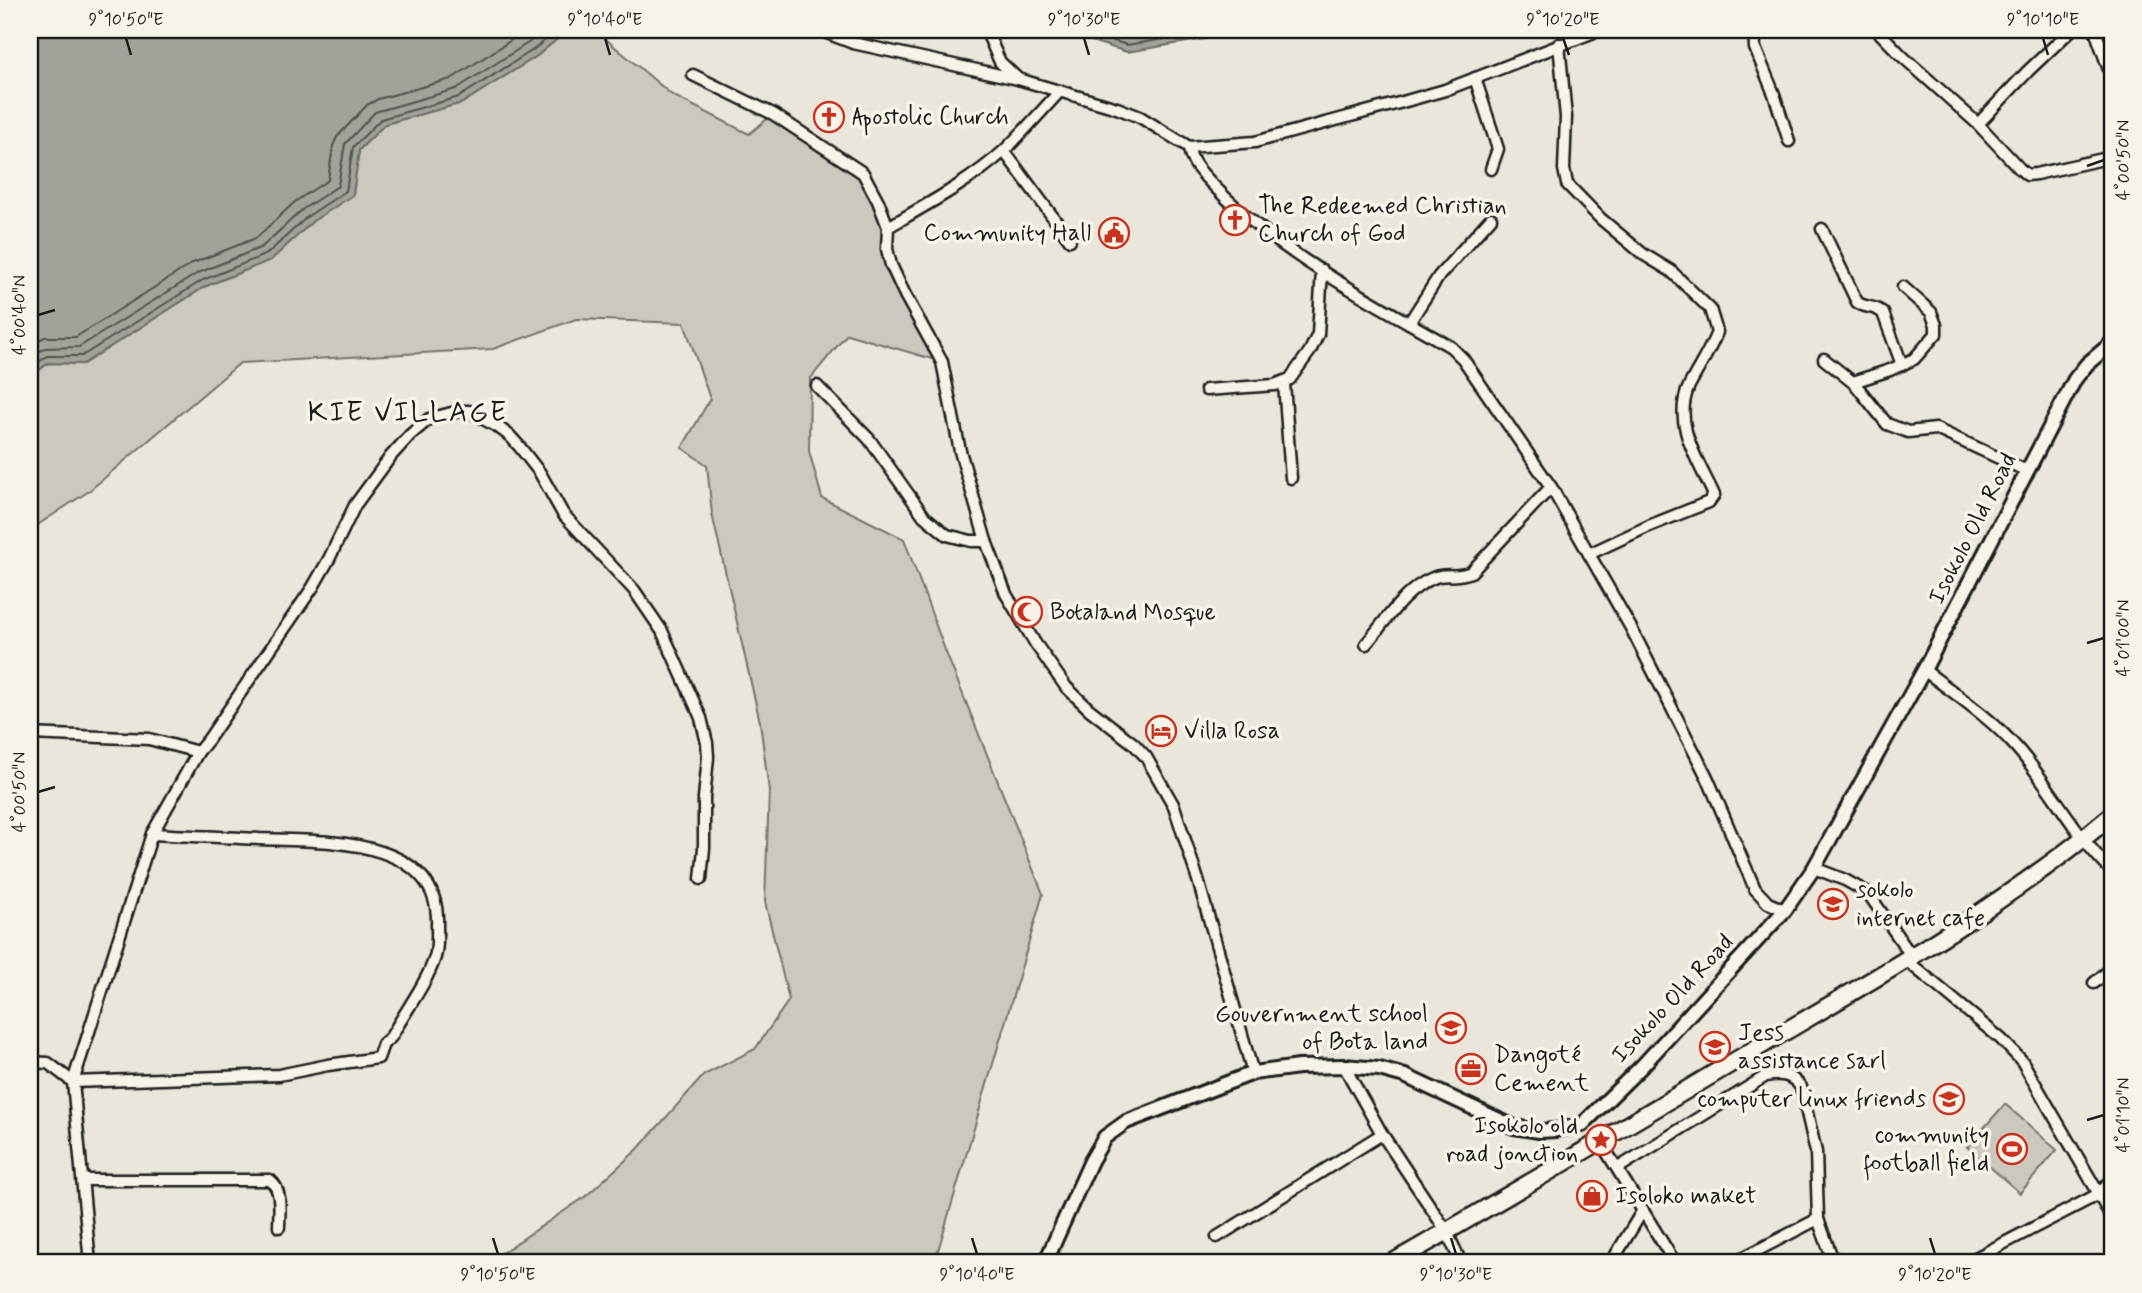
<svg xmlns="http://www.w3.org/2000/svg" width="2142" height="1293" viewBox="0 0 2142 1293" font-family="Mynerve,sans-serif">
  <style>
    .green { fill: #ccc8c0; stroke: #74726e; stroke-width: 2 }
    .water { fill: #a3a19a; stroke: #6d6c68; stroke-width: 2 }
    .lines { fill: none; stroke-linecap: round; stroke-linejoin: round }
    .shore { stroke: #52514e; stroke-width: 2 }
    .minor-casing { stroke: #1c1c1c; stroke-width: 15 }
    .tertiary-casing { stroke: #1c1c1c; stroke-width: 18 }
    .trunk-casing { stroke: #1c1c1c; stroke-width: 21 }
    .minor { stroke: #f7f3e8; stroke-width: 10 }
    .tertiary { stroke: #f7f3e8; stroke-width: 12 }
    .trunk { stroke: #f7f3e8; stroke-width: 16 }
    .ticks { fill: none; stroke: #1c1c1c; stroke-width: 2.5 }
    .labels { text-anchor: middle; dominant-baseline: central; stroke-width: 7; stroke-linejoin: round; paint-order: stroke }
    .poi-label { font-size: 24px; fill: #1c1c1c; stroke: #f7f3e8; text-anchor: start }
    .street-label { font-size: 24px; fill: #1c1c1c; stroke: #f7f3e8 }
    .quarter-label { font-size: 28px; letter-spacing: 2px; fill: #1c1c1c; stroke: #f7f3e8 }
    .neatline { fill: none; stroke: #1c1c1c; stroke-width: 2.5 }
    .ticks-label { font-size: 18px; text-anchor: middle; fill: #1c1c1c }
  </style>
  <rect width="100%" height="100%" fill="#eae6dc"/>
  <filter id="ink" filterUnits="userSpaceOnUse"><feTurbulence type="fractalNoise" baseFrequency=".0143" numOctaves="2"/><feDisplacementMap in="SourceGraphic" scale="14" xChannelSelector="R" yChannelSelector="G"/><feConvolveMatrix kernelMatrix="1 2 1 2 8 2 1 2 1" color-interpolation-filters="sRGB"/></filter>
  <g filter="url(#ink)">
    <g class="green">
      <path d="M568 30H595L672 95 749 134 773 114 863 173 890 242 888 254 942 362 847 334 810 379 809 451 822 498 904 539 945 650 1043 894 937 1254 928 1263H473L500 1254 585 1197 637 1150 704 1075 755 1049 789 1000 765 902 769 791 760 722 712 514 707 465 682 448 710 399 684 323 576 319 493 349 240 363 89 491 30 530V378L48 363 83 364 206 286 271 260 313 221 353 195 359 150 385 124 462 103 537 56Z"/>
      <path d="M2005 1104 2057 1150 2020 1193 1967 1147Z"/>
    </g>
    <g class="water">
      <path d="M30 30H568L537 56 462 103 385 124 359 150 353 195 313 221 271 260 206 286 83 364 48 363 30 378Z"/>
      <path d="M1055 30H1225L1205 39 1127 52Z"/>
    </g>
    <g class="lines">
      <g class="shore">
        <path d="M1078 30 1127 45 1202 33 1209 30"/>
        <path d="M30 344 45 337H76L193 263 256 238 296 201 328 180 333 146 337 137 367 105 378 99 451 79 527 30"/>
        <path d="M30 358 45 348 79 347 198 273 262 247 303 209 338 186 345 144 375 112 456 89 528 43 544 30"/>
        <path d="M30 369 47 356H82L203 280 267 254 308 216 346 191 353 147 381 119 459 97 533 50 557 30"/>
      </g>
      <g class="minor-casing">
        <g id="minor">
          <path d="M819 30 853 43 1018 79 1117 108 1140 117 1189 147 1255 142 1399 103 1445 90 1599 30"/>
          <path d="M986 30 1000 62 1018 79"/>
          <path d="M1754 30 1755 48 1774 94 1789 141"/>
          <path d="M1877 30 1902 56 1978 124 2020 169 2027 175 2036 174 2112 157"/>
          <path d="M2095 30 2112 78"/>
          <path d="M1559 44 1566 117 1564 169 1567 184 1601 219 1643 254 1671 271 1710 309 1717 332C1710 351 1698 368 1689 386 1672 424 1698 460 1714 495L1709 502 1649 526 1589 554"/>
          <path d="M693 75 773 114 863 173 878 201 888 227"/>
          <path d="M1475 78 1498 149 1491 169"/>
          <path d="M1060 91C1042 111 1024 131 1005 150 971 181 928 204 888 227L887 249 891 265 905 295 942 362 960 451 986 541 1006 594 1035 643 1066 687 1089 709 1134 744 1146 757 1174 806 1198 880 1253 1073"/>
          <path d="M1978 124 2028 71 2071 30"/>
          <path d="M1189 147C1190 162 1201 172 1211 183 1277 253 1368 299 1451 347L1463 359 1551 487 1631 628 1707 777 1755 889 1768 903 1785 910"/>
          <path d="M1004 151 1070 240"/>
          <path d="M1822 229 1857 302C1865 309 1875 305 1883 313L1902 365"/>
          <path d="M1409 323 1439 276 1491 218"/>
          <path d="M1824 359 1855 384 1887 424 1908 432 1936 429 2027 471"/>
          <path d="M1853 382 1890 370 1914 359 1936 334V325L1931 312 1903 287"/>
          <path d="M1284 383 1291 478"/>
          <path d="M817 386 869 439 924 516 947 535 971 541H986"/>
          <path d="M1206 390 1275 385 1290 379 1310 351 1318 334 1322 270"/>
          <path d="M1366 644C1385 622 1405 589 1433 578 1447 572 1455 579 1471 572L1551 487"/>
          <path d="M1924 670C1955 694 1990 717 2016 747 2051 786 2074 835 2112 871"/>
          <path d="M30 734 149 739 198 752"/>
          <path d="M1814 868 1845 880 1868 893 1912 957"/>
          <path d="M1906 960 2001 1039 2022 1061 2099 1194 2112 1220"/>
          <path d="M2094 983 2112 968"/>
          <path d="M30 1062 48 1063 73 1082 279 1075 328 1065 378 1058 383 1044 391 1037C404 1013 427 983 435 957 438 947 437 936 437 925 441 836 320 841 259 839 223 837 187 836 152 834"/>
          <path d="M1344 1066 1382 1134 1447 1232 1461 1263"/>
          <path d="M1600 1141 1675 1263"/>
          <path d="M1618 1168 1766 1076C1781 1073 1791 1074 1801 1087L1816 1152 1818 1219 1733 1263"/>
          <path d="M83 1180H270C283 1190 279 1212 279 1227"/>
          <path d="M1818 1219 1834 1263"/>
          <path d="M1217 1237 1382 1134"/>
          <path d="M90 1263 73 1082 152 834 198 752 208 740 313 587 329 559 355 505 391 456 410 435 429 419 459 411H469L498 427 510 436 519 446 540 473 563 514 634 590 662 631 701 718 707 743 708 757 704 798V848L701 879"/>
          <path d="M1611 1263 1643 1210"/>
          <path d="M1966 1263 2099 1194 2112 1180"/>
        </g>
      </g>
      <g class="tertiary-casing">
        <path id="tertiary" d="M1045 1263 1091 1161 1105 1137 1126 1122 1253 1073 1299 1067 1344 1066 1379 1069 1405 1076 1514 1127 1539 1131 1556 1130 1582 1125 1642 1066 1785 910 1814 868 1924 670 2075 379 2087 364 2112 343"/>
      </g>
      <g class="trunk-casing">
        <path id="trunk" d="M1392 1263C1516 1192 1639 1118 1762 1045 1883 974 2005 905 2112 815"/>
      </g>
      <use href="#minor" class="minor"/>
      <use href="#tertiary" class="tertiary"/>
      <use href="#trunk" class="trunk"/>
    </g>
  </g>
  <path class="ticks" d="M126 38 131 55M605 38 610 55M1084 38 1089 55M1563 38 1569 55M2043 38 2048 55M2087 166 2104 160M38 315 55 310M2087 643 2104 638M38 792 55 787M2087 1120 2104 1115M493 1238 498 1254M972 1238 977 1254M1451 1238 1456 1254M1930 1238 1935 1254"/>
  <defs>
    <g id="church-ring" transform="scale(1.575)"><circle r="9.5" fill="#f7f3e8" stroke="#c8321e" stroke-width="1.5"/><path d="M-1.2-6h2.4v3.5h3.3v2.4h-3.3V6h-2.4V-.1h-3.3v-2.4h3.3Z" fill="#c8321e"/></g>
    <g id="civic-ring" transform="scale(1.575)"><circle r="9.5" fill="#f7f3e8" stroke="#c8321e" stroke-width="1.5"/><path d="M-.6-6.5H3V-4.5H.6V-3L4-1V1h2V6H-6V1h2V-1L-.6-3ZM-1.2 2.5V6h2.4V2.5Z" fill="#c8321e"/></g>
    <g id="mosque-ring" transform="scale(1.575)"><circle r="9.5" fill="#f7f3e8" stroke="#c8321e" stroke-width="1.5"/><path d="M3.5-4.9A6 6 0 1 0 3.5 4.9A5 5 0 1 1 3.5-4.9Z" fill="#c8321e"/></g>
    <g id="hotel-ring" transform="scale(1.575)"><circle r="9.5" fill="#f7f3e8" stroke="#c8321e" stroke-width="1.5"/><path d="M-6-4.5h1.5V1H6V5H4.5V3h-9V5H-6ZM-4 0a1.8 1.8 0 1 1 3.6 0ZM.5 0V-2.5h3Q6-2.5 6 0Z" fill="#c8321e"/></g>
    <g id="school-ring" transform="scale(1.575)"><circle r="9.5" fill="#f7f3e8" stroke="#c8321e" stroke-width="1.5"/><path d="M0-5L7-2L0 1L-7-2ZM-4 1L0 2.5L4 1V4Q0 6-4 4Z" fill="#c8321e"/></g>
    <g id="university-ring" transform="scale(1.575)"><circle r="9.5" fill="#f7f3e8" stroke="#c8321e" stroke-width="1.5"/><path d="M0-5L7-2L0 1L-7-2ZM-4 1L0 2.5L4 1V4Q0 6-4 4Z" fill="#c8321e"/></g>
    <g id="office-ring" transform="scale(1.575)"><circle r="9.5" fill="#f7f3e8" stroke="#c8321e" stroke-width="1.5"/><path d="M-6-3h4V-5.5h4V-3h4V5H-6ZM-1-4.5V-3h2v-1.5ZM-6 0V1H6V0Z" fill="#c8321e"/></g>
    <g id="sight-ring" transform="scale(1.575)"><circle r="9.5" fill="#f7f3e8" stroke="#c8321e" stroke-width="1.5"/><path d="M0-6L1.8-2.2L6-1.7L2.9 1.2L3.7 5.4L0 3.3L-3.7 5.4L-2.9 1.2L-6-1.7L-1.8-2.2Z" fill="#c8321e"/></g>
    <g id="stadium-ring" transform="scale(1.575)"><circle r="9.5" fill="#f7f3e8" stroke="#c8321e" stroke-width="1.5"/><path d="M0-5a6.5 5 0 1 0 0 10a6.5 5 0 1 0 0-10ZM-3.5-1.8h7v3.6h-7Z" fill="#c8321e"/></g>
    <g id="shop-ring" transform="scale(1.575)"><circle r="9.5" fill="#f7f3e8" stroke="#c8321e" stroke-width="1.5"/><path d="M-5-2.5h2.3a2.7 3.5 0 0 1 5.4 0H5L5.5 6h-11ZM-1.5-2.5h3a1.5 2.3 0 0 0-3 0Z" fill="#c8321e"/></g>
  </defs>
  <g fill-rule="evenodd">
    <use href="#church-ring" x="829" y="117"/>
    <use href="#church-ring" x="1235" y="220"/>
    <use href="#civic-ring" x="1114" y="233"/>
    <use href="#mosque-ring" x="1027" y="612"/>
    <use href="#hotel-ring" x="1161" y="731"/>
    <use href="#school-ring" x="1833" y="904"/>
    <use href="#school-ring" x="1451" y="1028"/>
    <use href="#university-ring" x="1715" y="1047"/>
    <use href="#office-ring" x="1471" y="1069"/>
    <use href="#school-ring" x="1949" y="1099"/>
    <use href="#sight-ring" x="1601" y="1140"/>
    <use href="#stadium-ring" x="2012" y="1149"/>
    <use href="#shop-ring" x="1592" y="1196"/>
  </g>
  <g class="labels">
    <g class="poi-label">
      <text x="852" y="117">Apostolic Church</text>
      <text x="1258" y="206">The Redeemed Christian<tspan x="1258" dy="28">Church of God</tspan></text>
      <text x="1091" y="233" text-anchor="end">Community Hall</text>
      <text x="1050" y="612">Botaland Mosque</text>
      <text x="1184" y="731">Villa Rosa</text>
      <text x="1856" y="890">sokolo<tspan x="1856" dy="28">internet cafe</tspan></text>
      <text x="1428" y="1014" text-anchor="end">Gouvernment school<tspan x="1428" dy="28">of Bota land</tspan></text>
      <text x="1738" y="1033">Jess<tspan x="1738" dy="28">assistance sarl</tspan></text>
      <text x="1494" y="1055">Dangoté<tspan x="1494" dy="28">Cement</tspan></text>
      <text x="1926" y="1099" text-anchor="end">computer linux friends</text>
      <text x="1578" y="1126" text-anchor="end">Isokolo old<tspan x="1578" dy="28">road jonction</tspan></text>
      <text x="1989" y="1135" text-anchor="end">community<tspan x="1989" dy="28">football field</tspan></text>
      <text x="1615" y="1196">Isoloko maket</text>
    </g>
    <g class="street-label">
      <text transform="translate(1973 529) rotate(-63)">Isokolo Old Road</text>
      <text transform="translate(1673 999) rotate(-47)">Isokolo Old Road</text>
    </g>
    <g class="quarter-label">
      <text x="408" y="413">KIE VILLAGE</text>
    </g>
  </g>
  <rect width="2142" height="1293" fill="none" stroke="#f7f3e8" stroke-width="77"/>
  <rect x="38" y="38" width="2066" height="1216" class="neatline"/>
  <g class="ticks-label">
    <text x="126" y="25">9°10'50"E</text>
    <text x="605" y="25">9°10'40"E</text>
    <text x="1084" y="25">9°10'30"E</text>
    <text x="1563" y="25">9°10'20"E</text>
    <text x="2043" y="25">9°10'10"E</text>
    <text transform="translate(2123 160) rotate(-90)" y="6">4°00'50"N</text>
    <text transform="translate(19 315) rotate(-90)" y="6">4°00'40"N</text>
    <text transform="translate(2123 638) rotate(-90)" y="6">4°01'00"N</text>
    <text transform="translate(19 792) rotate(-90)" y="6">4°00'50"N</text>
    <text transform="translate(2123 1115) rotate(-90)" y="6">4°01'10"N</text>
    <text x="498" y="1280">9°10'50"E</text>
    <text x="977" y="1280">9°10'40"E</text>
    <text x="1456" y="1280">9°10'30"E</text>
    <text x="1935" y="1280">9°10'20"E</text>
  </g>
</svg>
